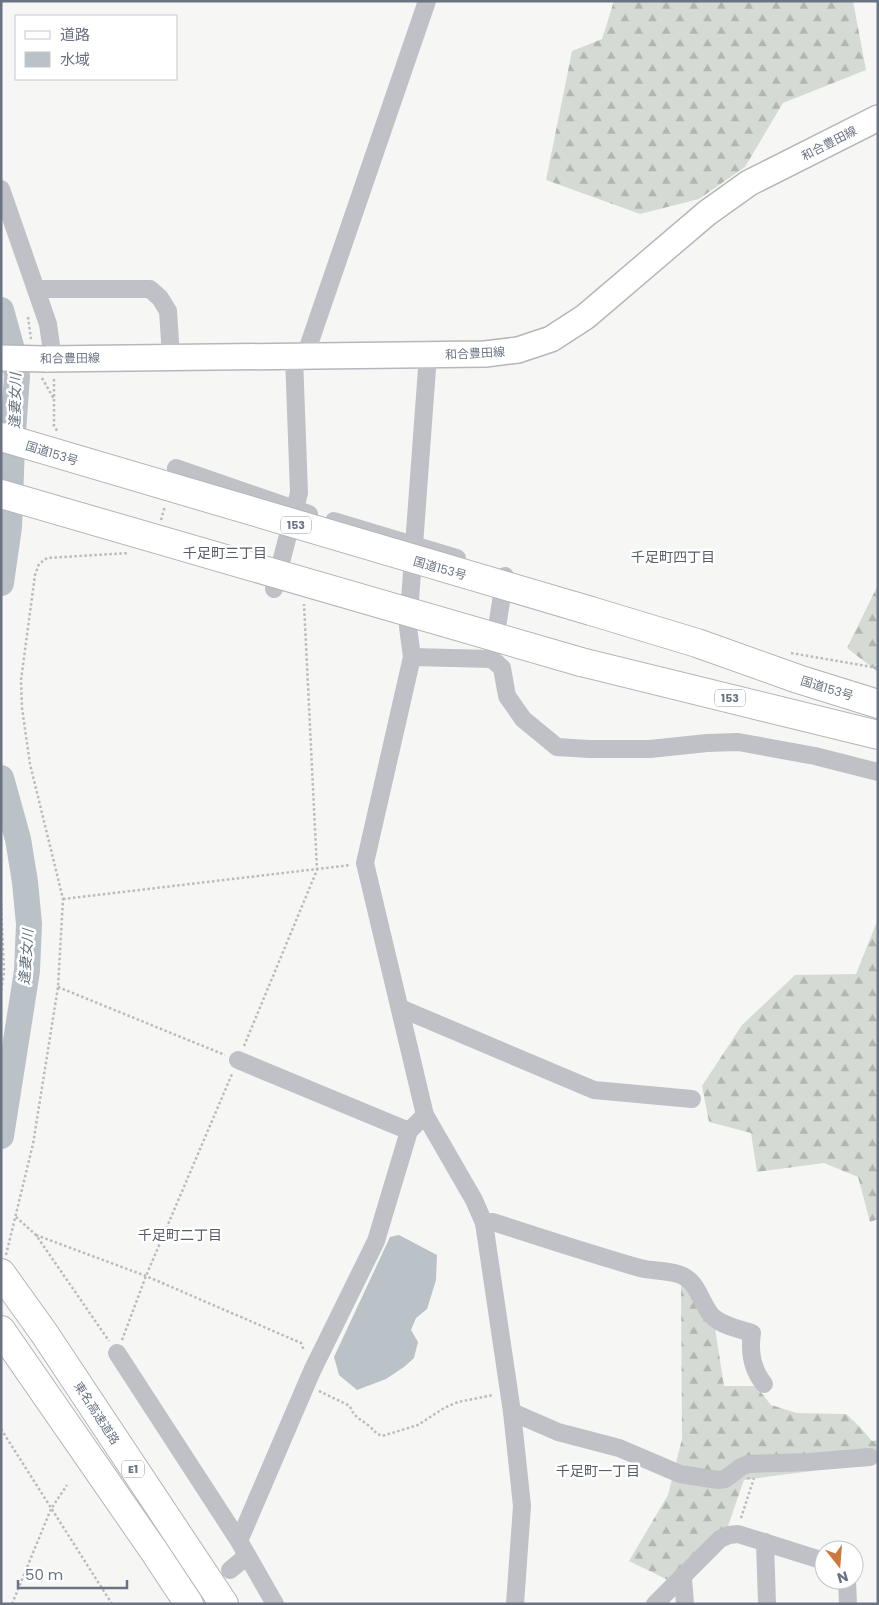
<svg xmlns="http://www.w3.org/2000/svg" width="879" height="1605" viewBox="0 0 879 1605" font-family="Poppins,'Noto Sans JP',sans-serif">
  <style>
    .forest { fill: url(#forest-firs) }
    .water { fill: #bac1c7 }
    .lines { fill: none; stroke-linecap: round; stroke-linejoin: round }
    .river { stroke: #bac1c7; stroke-width: 26 }
    .secondary-casing { stroke: #b4b7bc; stroke-width: 28 }
    .trunk-casing { stroke: #b2b5b9; stroke-width: 30 }
    .motorway-casing { stroke: #b2b5b9; stroke-width: 30 }
    .path { stroke: #b9bbbe; stroke-width: 2.5; stroke-dasharray: 2.5 2.5; stroke-linecap: butt }
    .minor { stroke: #bfc1c6; stroke-width: 18 }
    .secondary { stroke: #fff; stroke-width: 25 }
    .trunk { stroke: #fff; stroke-width: 28 }
    .motorway { stroke: #fff; stroke-width: 28 }
    .secondary-bridge-casing { stroke: #b4b7bc; stroke-width: 28; stroke-linecap: butt }
    .trunk-bridge-casing { stroke: #b2b5b9; stroke-width: 30; stroke-linecap: butt }
    .secondary-bridge { stroke: #fff; stroke-width: 25 }
    .trunk-bridge { stroke: #fff; stroke-width: 28 }
    .labels { text-anchor: middle; dominant-baseline: central; stroke-width: 5; stroke-linejoin: round; paint-order: stroke }
    .shield { fill: #fff; stroke: #969da8; stroke-width: 1 }
    .shield-label { font-size: 11px; font-weight: bold; fill: #697382 }
    .street-label { font-size: 12px; fill: #697382; stroke: #fff }
    .water-label { font-size: 14px; font-style: italic; fill: #65737e; stroke: #fff }
    .neighbourhood-label { font-size: 14px; fill: #565d68; stroke: #fff }
  </style>
  <defs>
    <pattern id="forest-firs" width="22" height="20" patternUnits="userSpaceOnUse" patternTransform="scale(1.25)"><rect width="22" height="20" fill="#d5dbd4"/><path d="M5 1l3.5 6h-7zM16 11l3.5 6h-7z" fill="#b1b6b1"/></pattern>
  </defs>
  <rect width="100%" height="100%" fill="#f6f7f4"/>
  <g class="forest">
    <path d="M614 1H853L866 70 783 103 745 167 699 199 640 214 546 180 572 51 602 39Z"/>
    <path d="M878 585V672L847 648Z"/>
    <path d="M878 919V1219L870 1222 858 1177 824 1163 757 1172 751 1133 709 1122 702 1086 742 1025 795 975 856 974Z"/>
    <path d="M685 1282 715 1328 724 1386H756L771 1405 797 1413 846 1414 859 1426 872 1441 878 1440V1455L821 1456 812 1471 744 1480 727 1529 670 1581 629 1561 668 1495 682 1439 681 1285Z"/>
  </g>
  <path class="water" d="M399 1235 437 1255 436 1280 427 1309 416 1318 411 1330 418 1342 414 1358 404 1367 386 1379 357 1390 339 1375 334 1357 390 1237Z"/>
  <g class="lines">
    <g class="river">
      <path d="M1 310 14 357 17 376 12 446 9 527 1 583"/>
      <path d="M1 778 18 839 25 882 29 924 27 971 1 1136"/>
    </g>
    <g class="secondary-casing">
      <path id="secondary" d="M46 359 485 354 518 350 551 339 585 317 707 213 749 183 878 118"/>
    </g>
    <g class="trunk-casing">
      <g id="trunk">
        <path d="M591 611 697 643 798 679 878 704"/>
        <path d="M581 662 878 735"/>
      </g>
    </g>
    <g class="motorway-casing">
      <g id="motorway">
        <path d="M1 1273 44 1333 224 1604"/>
        <path d="M1 1330 154 1551 189 1604"/>
      </g>
    </g>
    <g class="path">
      <path d="M28 317 31 339"/>
      <path d="M42 378 54 399"/>
      <path d="M54 379V426L58 432"/>
      <path d="M161 520 165 506"/>
      <path d="M791 653 878 668"/>
      <path d="M63 899 351 865"/>
      <path d="M1 903 4 972 1 992"/>
      <path d="M58 987 225 1055"/>
      <path d="M244 1046 317 870 304 604"/>
      <path d="M16 1217 36 1235 109 1341"/>
      <path d="M36 1235 146 1276 301 1343 304 1351"/>
      <path d="M6 1255 33 1144 58 987 63 899 30 764 22 708 21 680 35 575 39 564 47 558 129 553"/>
      <path d="M122 1340 146 1276 232 1074"/>
      <path d="M319 1391 350 1406C353 1417 361 1419 369 1426 374 1430 375 1433 382 1436L418 1425 444 1408 458 1402 493 1395"/>
      <path d="M1 1429 112 1604"/>
      <path d="M741 1518 754 1478"/>
      <path d="M12 1604 51 1509 67 1485"/>
    </g>
    <g class="minor">
      <path d="M1 189 48 324 53 359"/>
      <path d="M37 289H150L160 298 168 311 171 356"/>
      <path d="M428 355 408 627 412 657 365 863 425 1115 474 1200 484 1223 512 1412 522 1506 515 1604"/>
      <path d="M305 356 427 1"/>
      <path d="M176 468 309 514"/>
      <path d="M334 521 457 558"/>
      <path d="M274 589 299 493 294 357"/>
      <path d="M494 646 505 576"/>
      <path d="M412 657 492 659 502 668 507 696 523 719 557 747 589 749H650L707 743 738 742 815 756 878 772"/>
      <path d="M400 1008 594 1090 692 1099"/>
      <path d="M238 1060 409 1131"/>
      <path d="M484 1223 493 1222C542 1238 591 1254 640 1268 652 1271 666 1270 678 1274 699 1280 700 1304 713 1317 723 1326 739 1329 752 1333 749 1352 752 1369 764 1384"/>
      <path d="M117 1353 239 1541 275 1604"/>
      <path d="M512 1412 558 1432 619 1448 680 1474 718 1480 725 1479 741 1467 748 1464 809 1462 870 1457"/>
      <path d="M239 1541 312 1371 376 1241 409 1131 425 1115"/>
      <path d="M765 1542 767 1604"/>
      <path d="M230 1570 247 1556"/>
      <path d="M683 1578 685 1604"/>
      <path d="M847 1580 848 1604"/>
      <path d="M655 1604 720 1539 729 1535 738 1534 824 1561"/>
    </g>
    <use href="#secondary" class="secondary"/>
    <use href="#trunk" class="trunk"/>
    <use href="#motorway" class="motorway"/>
    <g class="secondary-bridge-casing">
      <path id="secondary-bridge" d="M1 358 46 359"/>
    </g>
    <g class="trunk-bridge-casing">
      <g id="trunk-bridge">
        <path d="M1 437 591 611"/>
        <path d="M1 494 581 662"/>
      </g>
    </g>
    <use href="#secondary-bridge" class="secondary-bridge"/>
    <use href="#trunk-bridge" class="trunk-bridge"/>
  </g>
  <g class="labels">
    <g class="shield">
      <rect x="281" y="516.5" width="30" height="17" rx="4"/>
      <rect x="715" y="689.5" width="30" height="17" rx="4"/>
      <rect x="122" y="1460.5" width="22" height="17" rx="4"/>
    </g>
    <g class="shield-label">
      <text x="296" y="525">153</text>
      <text x="730" y="698">153</text>
      <text x="133" y="1469">E1</text>
    </g>
    <g class="street-label">
      <text transform="translate(829 143) rotate(-27)">和合豊田線</text>
      <text transform="translate(475 353) rotate(-3)">和合豊田線</text>
      <text transform="translate(70 358) rotate(-1)">和合豊田線</text>
      <text transform="translate(52 453) rotate(17)">国道153号</text>
      <text transform="translate(440 568) rotate(16)">国道153号</text>
      <text transform="translate(827 688) rotate(17)">国道153号</text>
      <text transform="translate(97 1413) rotate(57)">東名高速道路</text>
    </g>
    <g class="water-label">
      <text transform="translate(15 401) rotate(-89)">逢妻女川</text>
      <text transform="translate(26 957) rotate(-86)">逢妻女川</text>
    </g>
    <g class="neighbourhood-label">
      <text x="225" y="553">千足町三丁目</text>
      <text x="673" y="557">千足町四丁目</text>
      <text x="180" y="1235">千足町二丁目</text>
      <text x="598" y="1471">千足町一丁目</text>
    </g>
  </g>
  <rect width="879" height="1605" fill="none" stroke="#697382" stroke-width="5"/>
  <rect x="15" y="15" width="162" height="65" fill="#ffffff" stroke="#c3c7cd"/>
  <rect x="25" y="31" width="25" height="8" fill="#ffffff" stroke="#c3c7cd"/>
  <text x="60" y="40" font-size="15" fill="#697382">道路</text>
  <rect x="25" y="52" width="25" height="15" fill="#bac1c7" stroke="#c3c7cd"/>
  <text x="60" y="65" font-size="15" fill="#697382">水域</text>
  <g transform="translate(839 1565) rotate(163)"><circle r="24" fill="#ffffff" stroke="#c3c7cd"/>
  <path d="M0-4L9 19L0 12L-9 19Z" fill="#d0783b"/>
  <text y="-8" font-size="14" font-weight="bold" text-anchor="middle" fill="#697382">N</text>
  </g>
  <path d="M18 1580v8h109v-8" fill="none" stroke="#697382" stroke-width="2.5"/>
  <text x="25" y="1580" font-size="15" fill="#697382" stroke="#ffffff" stroke-width="4" paint-order="stroke">50 m</text>
</svg>
